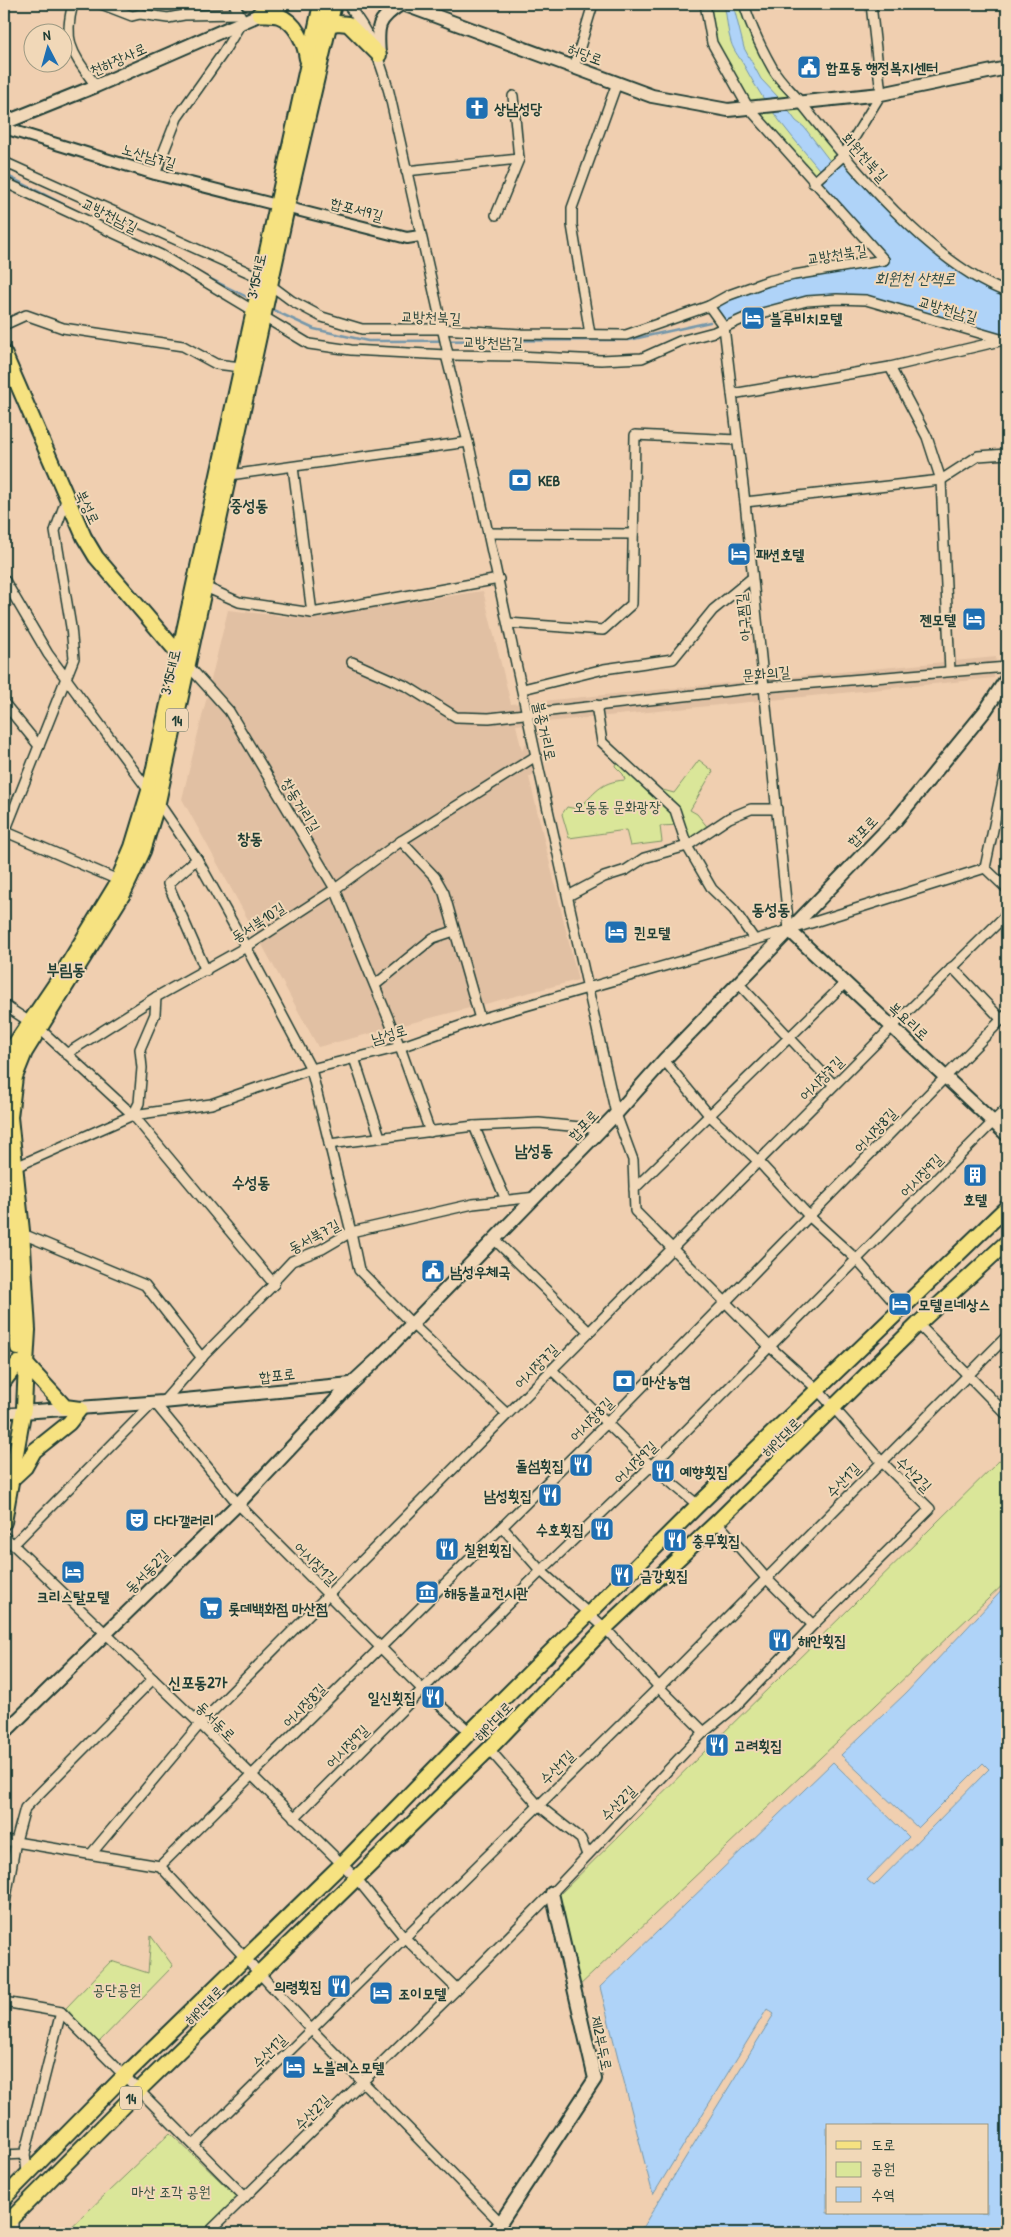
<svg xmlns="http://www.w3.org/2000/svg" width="1011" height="2237" viewBox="0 0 1011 2237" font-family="'Patrick Hand','Poor Story',sans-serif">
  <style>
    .built { fill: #e1c0a3 }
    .green { fill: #dae699; stroke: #7c9266 }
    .water { fill: #afd3f8; stroke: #7597aa; fill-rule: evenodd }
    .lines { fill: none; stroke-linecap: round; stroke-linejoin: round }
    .stream { stroke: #7597aa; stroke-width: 2.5 }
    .minor-casing { stroke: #1f3d34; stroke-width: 12 }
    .tertiary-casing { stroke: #1f3d34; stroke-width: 14 }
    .secondary-casing { stroke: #1f3d34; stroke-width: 16 }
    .primary-casing { stroke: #1f3d34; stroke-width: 18 }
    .minor { stroke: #f1d8b8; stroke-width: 9 }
    .tertiary { stroke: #f1d8b8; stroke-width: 10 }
    .secondary { stroke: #f1d8b8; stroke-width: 12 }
    .primary { stroke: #f6e281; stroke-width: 14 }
    .labels { text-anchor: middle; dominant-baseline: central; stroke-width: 4; stroke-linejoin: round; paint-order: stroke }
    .shield { fill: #f1d8b8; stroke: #5e6c5c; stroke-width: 1 }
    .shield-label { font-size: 14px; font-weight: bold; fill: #1f3d34 }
    .street-label { font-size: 15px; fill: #1f3d34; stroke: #f1d8b8 }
    .poi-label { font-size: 15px; font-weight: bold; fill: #1f3d34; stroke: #f1d8b8; text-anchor: start }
    .park-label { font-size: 15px; fill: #324e3e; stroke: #f1d8b8 }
    .water-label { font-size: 16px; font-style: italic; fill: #2d4c48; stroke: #f1d8b8 }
    .neighbourhood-label { font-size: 16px; font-weight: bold; fill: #1f3d34; stroke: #f1d8b8 }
  </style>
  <rect width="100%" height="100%" fill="#f0cfb0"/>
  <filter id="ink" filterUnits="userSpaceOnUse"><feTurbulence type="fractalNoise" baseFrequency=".02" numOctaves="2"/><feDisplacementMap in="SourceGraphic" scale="10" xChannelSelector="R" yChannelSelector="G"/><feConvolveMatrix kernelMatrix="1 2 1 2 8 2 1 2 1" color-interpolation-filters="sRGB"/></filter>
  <g filter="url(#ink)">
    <path class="built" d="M483 591 511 704 996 657 994 678 516 725 522 751 526 743H530L536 773 529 777 578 980 318 1047 182 799 228 610 300 618Z"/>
    <g class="green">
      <path d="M705 4H744L774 72 843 156 813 183 748 107 712 43Z"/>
      <path d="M620 760 651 792 659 789 674 793 699 760 713 771 690 810 697 814 709 829 690 841 680 825 660 826 662 842 630 846 626 830 569 838 562 814 567 807 577 809C597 793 598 782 625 780L623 774 615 766 616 761Z"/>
      <path d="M1007 1453V1581L577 1988 558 1896Z"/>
      <path d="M151 1936 173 1966 97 2044 66 2008 111 1961 148 1973Z"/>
      <path d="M170 2133 238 2198 201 2233H65Z"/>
    </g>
    <g class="water">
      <path d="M724 4H733L744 48 761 79 779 98 796 121 804 127 833 165 843 156 924 239 1007 292V341L866 300 807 301 724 327 709 306 768 281 883 260 813 183 823 174C794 139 767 109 746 69 741 59 734 52 731 42 727 30 727 16 724 4Z"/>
      <path d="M1007 1585V2233H639L774 2014 767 2009 653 2195 600 1987 833 1762 909 1837 867 1880 874 1886 989 1769 983 1763 918 1828 841 1755 906 1693ZM827 2126H987V2213H827Z"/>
    </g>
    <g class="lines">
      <g class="stream">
        <path d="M4 174 81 213"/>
        <path d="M197 272 251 299"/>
        <path d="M271 309 314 329 368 341 629 340 710 322"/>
      </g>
      <g class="minor-casing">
        <g id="minor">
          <path d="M73 4C62 44 74 55 96 86"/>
          <path d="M101 4 132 16 140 14 168 18 184 15 239 14"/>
          <path d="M705 4 712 43 748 107 884 260"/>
          <path d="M744 4C751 27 761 48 773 69 780 82 793 92 802 104 850 165 933 266 1007 292"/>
          <path d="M574 67 593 4"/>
          <path d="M4 162 261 278 292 301 322 317 362 329H442L521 334 626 335 709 306 729 295 768 281 794 275 884 260"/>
          <path d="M406 171 519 159"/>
          <path d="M155 174 177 118 223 53 243 20 234 4"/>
          <path d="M4 182 161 255 309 344 351 350 446 355 517 356 601 360 642 358 680 341 714 332 747 317 807 301 837 299 866 300 1007 341"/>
          <path d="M813 183 843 156 881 94 871 4"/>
          <path d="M496 215 519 159 513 96"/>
          <path d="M709 306 724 327 745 502 789 930"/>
          <path d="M4 325 26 315 63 328 183 346 216 364 241 367"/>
          <path d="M590 334 572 225V208L617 83"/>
          <path d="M890 367 927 437 941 480 950 671"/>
          <path d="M732 394 890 367 1004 340"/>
          <path d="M293 467 312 613"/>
          <path d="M230 475 468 442"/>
          <path d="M745 502 941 480 978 456 1007 454"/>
          <path d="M489 533 633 534"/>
          <path d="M4 579 48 654 149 791"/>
          <path d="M205 587 239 602 312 613 499 579"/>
          <path d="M508 623 603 630 632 604 635 435 737 440"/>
          <path d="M352 662 408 687 456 717 489 718 765 687 1007 667"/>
          <path d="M186 663 229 711 335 889 400 1047 430 1132"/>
          <path d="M523 689 604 669 673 659 713 610 752 578"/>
          <path d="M4 703 39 746"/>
          <path d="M596 705 602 742 675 810 687 846 712 889 734 910 754 939"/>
          <path d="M158 802 197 859 246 947 311 1069 351 1232 359 1270 412 1324 507 1414"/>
          <path d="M4 831 118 880"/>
          <path d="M4 834 74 658 71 627 55 531 66 500"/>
          <path d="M401 841 435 877 444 893 480 1019"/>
          <path d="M197 859 168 884 206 971"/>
          <path d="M985 868 1007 889"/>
          <path d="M568 896 604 877 626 870 644 858 687 846 729 818 751 809H777"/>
          <path d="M952 967 1002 1020"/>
          <path d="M739 984 834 1085"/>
          <path d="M375 985 433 938 454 931"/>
          <path d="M4 1005 39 1028 133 1115 274 1284"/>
          <path d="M66 1054 156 997 246 947 335 889 401 841 536 756"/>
          <path d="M354 1058 380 1137"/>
          <path d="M664 1060 709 1115 758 1161 810 1217 856 1259 900 1309"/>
          <path d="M133 1115 139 1103 142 1068 140 1049 155 1014 156 997"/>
          <path d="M474 1126 506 1200"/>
          <path d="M329 1144 474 1126 539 1123 601 1129"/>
          <path d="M11 1169 133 1115 211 1104 311 1069 400 1047 480 1019 789 930 985 868 1007 763"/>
          <path d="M634 1189 845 983"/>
          <path d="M18 1232 145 1285 202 1358"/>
          <path d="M494 1239 589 1332"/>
          <path d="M918 1324 1007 1415"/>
          <path d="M552 1370 651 1466 698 1505"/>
          <path d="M163 1402 205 1354 274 1284 277 1277 292 1261 322 1249 351 1232 473 1204 536 1197"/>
          <path d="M4 1413 22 1412"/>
          <path d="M717 1522 766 1578 813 1625"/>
          <path d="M503 1528 541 1571 605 1628 659 1687 704 1732"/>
          <path d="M4 1536 200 1724 357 1879 404 1937 457 1989"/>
          <path d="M13 1545 154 1402 238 1504 423 1690 470 1732"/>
          <path d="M489 1749 538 1805 581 1839 587 1855"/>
          <path d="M294 1818 541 1571 651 1466 1007 1108"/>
          <path d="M4 1840 160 1866 311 2029 501 2223"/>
          <path d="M91 1854 200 1724 892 1027 1007 914"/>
          <path d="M160 1866 606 1424 1007 1014"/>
          <path d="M4 1909 16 1841 25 1808 153 1679"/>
          <path d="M4 2002 61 2012 245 2197"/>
          <path d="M194 2145 659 1687 1007 1336"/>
          <path d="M4 2155 25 2154"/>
          <path d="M27 2173 25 2154 61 2012"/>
          <path d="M13 2233V2216"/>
          <path d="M208 2233 457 1989 552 1893 704 1732 736 1706 813 1625 930 1509 881 1461 817 1389 769 1346 635 1211 633 1160 616 1114 536 756 470 450 446 355 448 354 389 92C380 59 369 31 347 4"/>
        </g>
      </g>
      <g class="tertiary-casing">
        <path id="tertiary" d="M4 128 155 174 407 238 420 236"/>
      </g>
      <g class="secondary-casing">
        <g id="secondary">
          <path d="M403 4 652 96 728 110 881 94 1007 68"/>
          <path d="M379 55C377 27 376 20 401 4"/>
          <path d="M4 123 96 86 284 4"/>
          <path d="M789 930 1007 1135"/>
          <path d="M22 1412 163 1402 351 1384 378 1359 616 1114 664 1060 896 820 985 711 1007 678"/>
          <path d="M4 1733 238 1504 351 1384"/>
          <path d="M494 2233 595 2079 552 1893"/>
        </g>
      </g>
      <g class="primary-casing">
        <g id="primary">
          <path d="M259 14C265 15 273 14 279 16 296 22 305 43 307 59"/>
          <path d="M329 25 338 23 348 24 379 55"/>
          <path d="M4 353 84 537 96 557 178 653"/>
          <path d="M4 1090 6 1075 15 1044 59 979 115 887 132 847 149 791 321 4"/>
          <path d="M4 1160 18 1348"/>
          <path d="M4 1381 18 1363"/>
          <path d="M4 1464 11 1480 25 1467 34 1451 69 1423 80 1409 65 1407 26 1364"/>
          <path d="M4 1522 24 1408 26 1364 28 1330 22 1231 10 1117 15 1077 25 1052 123 894 143 851 158 802 287 207 334 4"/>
          <path d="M4 2198 123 2077 342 1864 470 1732 698 1505 1007 1207"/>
          <path d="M4 2226 138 2091 489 1749 605 1628 717 1522 918 1324 1007 1242"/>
        </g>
      </g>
      <use href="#minor" class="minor"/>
      <use href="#tertiary" class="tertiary"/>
      <use href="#secondary" class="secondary"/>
      <use href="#primary" class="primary"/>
    </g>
  </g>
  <defs>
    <g id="civic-square" transform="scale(1.25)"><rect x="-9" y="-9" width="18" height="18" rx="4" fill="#1f6fb2" stroke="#f1d8b8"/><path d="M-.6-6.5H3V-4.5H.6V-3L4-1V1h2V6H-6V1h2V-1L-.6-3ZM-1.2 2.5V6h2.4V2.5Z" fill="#fff"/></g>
    <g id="church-square" transform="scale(1.25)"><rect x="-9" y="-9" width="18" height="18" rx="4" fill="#1f6fb2" stroke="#f1d8b8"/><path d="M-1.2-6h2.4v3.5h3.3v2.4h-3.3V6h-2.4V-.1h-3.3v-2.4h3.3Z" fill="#fff"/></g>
    <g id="hotel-square" transform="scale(1.25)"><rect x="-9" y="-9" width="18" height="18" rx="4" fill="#1f6fb2" stroke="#f1d8b8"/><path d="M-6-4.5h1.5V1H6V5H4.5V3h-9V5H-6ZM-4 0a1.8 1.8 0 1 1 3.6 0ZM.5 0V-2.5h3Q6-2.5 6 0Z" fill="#fff"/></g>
    <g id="bank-square" transform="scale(1.25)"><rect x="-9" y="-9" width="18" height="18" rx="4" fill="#1f6fb2" stroke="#f1d8b8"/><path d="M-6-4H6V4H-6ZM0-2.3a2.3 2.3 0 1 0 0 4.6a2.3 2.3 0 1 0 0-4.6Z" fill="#fff"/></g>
    <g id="building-square" transform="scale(1.25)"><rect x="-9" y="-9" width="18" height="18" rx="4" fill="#1f6fb2" stroke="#f1d8b8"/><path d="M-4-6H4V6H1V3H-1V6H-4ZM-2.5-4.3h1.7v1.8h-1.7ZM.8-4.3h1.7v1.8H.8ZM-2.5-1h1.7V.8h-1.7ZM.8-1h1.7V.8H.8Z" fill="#fff"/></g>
    <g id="restaurant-square" transform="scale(1.25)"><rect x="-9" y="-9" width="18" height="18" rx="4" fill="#1f6fb2" stroke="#f1d8b8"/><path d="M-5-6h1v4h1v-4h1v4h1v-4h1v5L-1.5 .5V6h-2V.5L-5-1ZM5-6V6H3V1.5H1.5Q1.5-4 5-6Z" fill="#fff"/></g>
    <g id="theatre-square" transform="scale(1.25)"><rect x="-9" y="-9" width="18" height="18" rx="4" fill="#1f6fb2" stroke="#f1d8b8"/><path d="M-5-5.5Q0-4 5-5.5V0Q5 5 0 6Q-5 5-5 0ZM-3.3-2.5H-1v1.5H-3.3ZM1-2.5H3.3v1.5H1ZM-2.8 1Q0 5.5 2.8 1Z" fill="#fff"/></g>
    <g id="museum-square" transform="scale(1.25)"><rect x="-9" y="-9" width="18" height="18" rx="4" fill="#1f6fb2" stroke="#f1d8b8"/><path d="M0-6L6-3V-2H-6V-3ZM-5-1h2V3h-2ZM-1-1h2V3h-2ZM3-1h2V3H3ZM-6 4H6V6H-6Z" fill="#fff"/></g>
    <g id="supermarket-square" transform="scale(1.25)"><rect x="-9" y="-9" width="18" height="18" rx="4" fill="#1f6fb2" stroke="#f1d8b8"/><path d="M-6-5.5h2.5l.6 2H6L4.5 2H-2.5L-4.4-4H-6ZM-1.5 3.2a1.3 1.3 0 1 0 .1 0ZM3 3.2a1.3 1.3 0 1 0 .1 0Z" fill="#fff"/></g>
  </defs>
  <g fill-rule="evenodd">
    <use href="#civic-square" x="809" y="67"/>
    <use href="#church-square" x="477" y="108"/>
    <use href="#hotel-square" x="753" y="318"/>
    <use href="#bank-square" x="520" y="480"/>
    <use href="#hotel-square" x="739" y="554"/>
    <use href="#hotel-square" x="974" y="619"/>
    <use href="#hotel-square" x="616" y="932"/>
    <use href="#building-square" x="975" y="1175"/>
    <use href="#civic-square" x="433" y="1271"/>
    <use href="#hotel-square" x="900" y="1304"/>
    <use href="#bank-square" x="624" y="1381"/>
    <use href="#restaurant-square" x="581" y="1465"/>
    <use href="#restaurant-square" x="663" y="1471"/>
    <use href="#restaurant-square" x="550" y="1495"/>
    <use href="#theatre-square" x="137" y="1520"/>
    <use href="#restaurant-square" x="602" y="1529"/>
    <use href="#restaurant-square" x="675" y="1540"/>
    <use href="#restaurant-square" x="447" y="1549"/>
    <use href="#hotel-square" x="73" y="1572"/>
    <use href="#restaurant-square" x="622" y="1575"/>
    <use href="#museum-square" x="427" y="1592"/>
    <use href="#supermarket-square" x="211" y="1608"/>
    <use href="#restaurant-square" x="780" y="1640"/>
    <use href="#restaurant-square" x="433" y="1697"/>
    <use href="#restaurant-square" x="717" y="1745"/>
    <use href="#restaurant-square" x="339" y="1986"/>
    <use href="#hotel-square" x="381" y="1993"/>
    <use href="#hotel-square" x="294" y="2067"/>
  </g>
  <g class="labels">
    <g class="shield">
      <rect x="166" y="708.5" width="22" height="23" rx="4"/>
      <rect x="120" y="2086.5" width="22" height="23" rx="4"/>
    </g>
    <g class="shield-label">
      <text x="177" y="720">14</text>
      <text x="131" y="2098">14</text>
    </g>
    <g class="street-label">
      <text transform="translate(585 54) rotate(20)">허당로</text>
      <text transform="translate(118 59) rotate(-24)">천하장사로</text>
      <text transform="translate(149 156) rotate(16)">노산남7길</text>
      <text transform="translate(865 157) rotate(48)">회원천북길</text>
      <text transform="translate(357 209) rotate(15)">합포서9길</text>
      <text transform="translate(110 215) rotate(26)">교방천남길</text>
      <text transform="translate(837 254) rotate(-9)">교방천북길</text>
      <text transform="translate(256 276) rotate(-78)">3·15대로</text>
      <text transform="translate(948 309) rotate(16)">교방천남길</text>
      <text transform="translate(431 317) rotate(2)">교방천북길</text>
      <text transform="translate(493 342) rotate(1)">교방천남길</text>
      <text transform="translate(88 507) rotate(65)">북성로</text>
      <text transform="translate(743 617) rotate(-96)">아구찜길</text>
      <text transform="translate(170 672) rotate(-77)">3·15대로</text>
      <text transform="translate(766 673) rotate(-5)">문화의길</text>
      <text transform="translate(545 731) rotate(78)">불종거리로</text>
      <text transform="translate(301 805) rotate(59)">창동거리길</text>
      <text transform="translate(862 831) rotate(-46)">합포로</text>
      <text transform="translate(258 922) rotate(-33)">동서북10길</text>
      <text transform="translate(909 1021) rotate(43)">복요리로</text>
      <text transform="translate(389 1034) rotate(-16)">남성로</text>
      <text transform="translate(821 1078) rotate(-45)">어시장7길</text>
      <text transform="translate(583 1125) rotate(-46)">합포로</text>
      <text transform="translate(875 1130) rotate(-46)">어시장8길</text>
      <text transform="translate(921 1175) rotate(-45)">어시장9길</text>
      <text transform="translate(314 1236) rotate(-28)">동서북7길</text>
      <text transform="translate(536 1366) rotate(-45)">어시장7길</text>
      <text transform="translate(277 1375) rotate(-6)">합포로</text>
      <text transform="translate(591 1419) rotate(-45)">어시장8길</text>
      <text transform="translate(781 1437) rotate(-45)">해안대로</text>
      <text transform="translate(635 1462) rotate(-44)">어시장9길</text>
      <text transform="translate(914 1474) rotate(44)">수산2길</text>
      <text transform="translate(843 1480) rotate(-46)">수산1길</text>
      <text transform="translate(316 1563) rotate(45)">어시장1길</text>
      <text transform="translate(147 1571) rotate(-45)">동서동2길</text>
      <text transform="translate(304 1705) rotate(-45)">어시장8길</text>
      <text transform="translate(216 1721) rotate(45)">동서동로</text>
      <text transform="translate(493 1721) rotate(-46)">해안대로</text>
      <text transform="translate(347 1746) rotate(-45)">어시장9길</text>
      <text transform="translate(557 1767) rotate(-44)">수산1길</text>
      <text transform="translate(618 1803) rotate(-46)">수산2길</text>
      <text transform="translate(204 2005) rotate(-45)">해안대로</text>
      <text transform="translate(602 2043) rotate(78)">제2부두로</text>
      <text transform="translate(269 2051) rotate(-45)">수산1길</text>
      <text transform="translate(312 2112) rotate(-45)">수산2길</text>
    </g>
    <g class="poi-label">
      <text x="826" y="67">합포동 행정복지센터</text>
      <text x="494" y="108">상남성당</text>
      <text x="770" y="318">블루비치모텔</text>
      <text x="538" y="480">KEB</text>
      <text x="756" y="554">패션호텔</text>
      <text x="956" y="619" text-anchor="end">젠모텔</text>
      <text x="634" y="932">퀸모텔</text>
      <text x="975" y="1199" text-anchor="middle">호텔</text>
      <text x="450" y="1271">남성우체국</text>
      <text x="918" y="1304">모텔르네상스</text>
      <text x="642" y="1381">마산농협</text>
      <text x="564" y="1465" text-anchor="end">돌섬횟집</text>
      <text x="680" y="1471">예향횟집</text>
      <text x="532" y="1495" text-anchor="end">남성횟집</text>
      <text x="154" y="1520">다다갤러리</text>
      <text x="584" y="1529" text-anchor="end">수호횟집</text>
      <text x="692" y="1540">충무횟집</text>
      <text x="464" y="1549">칠원횟집</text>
      <text x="640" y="1575">금강횟집</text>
      <text x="444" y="1592">해동불교전시관</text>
      <text x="73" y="1596" text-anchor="middle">크리스탈모텔</text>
      <text x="228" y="1608">롯데백화점 마산점</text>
      <text x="798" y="1640">해안횟집</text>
      <text x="416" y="1697" text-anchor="end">일신횟집</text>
      <text x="734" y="1745">고려횟집</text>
      <text x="322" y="1986" text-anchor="end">의령횟집</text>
      <text x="398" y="1993">조이모텔</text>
      <text x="312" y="2067">노블레스모텔</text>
    </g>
    <g class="park-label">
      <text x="617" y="806">오동동 문화광장</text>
      <text x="117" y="1989">공단공원</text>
      <text x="171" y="2191">마산 조각 공원</text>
    </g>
    <g class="water-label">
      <text x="915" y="278">회원천 산책로</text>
    </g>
    <g class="neighbourhood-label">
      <text x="249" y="505">중성동</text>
      <text x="250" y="838">창동</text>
      <text x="771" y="909">동성동</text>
      <text x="66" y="969">부림동</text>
      <text x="534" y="1150">남성동</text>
      <text x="251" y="1182">수성동</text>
      <text x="198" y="1682">신포동2가</text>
    </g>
  </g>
  <rect width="1011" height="2237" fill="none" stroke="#f1d8b8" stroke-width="20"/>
  <rect x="10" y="10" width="991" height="2217" fill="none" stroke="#1f3d34" stroke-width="2" filter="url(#ink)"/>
  <rect x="826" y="2124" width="162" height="90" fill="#f1d8b8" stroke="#9d9a83"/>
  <rect x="836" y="2141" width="25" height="8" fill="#f6e281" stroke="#9d9a83"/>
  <text x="871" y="2150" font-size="15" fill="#1f3d34">도로</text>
  <rect x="836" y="2162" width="25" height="15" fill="#dae699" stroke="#9d9a83"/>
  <text x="871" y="2174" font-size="15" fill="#1f3d34">공원</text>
  <rect x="836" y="2187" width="25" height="15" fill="#afd3f8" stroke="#9d9a83"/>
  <text x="871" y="2200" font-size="15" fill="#1f3d34">수역</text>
  <g transform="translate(48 48) rotate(354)"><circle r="24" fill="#f1d8b8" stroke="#9d9a83"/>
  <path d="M0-4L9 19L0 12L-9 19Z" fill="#1f6fb2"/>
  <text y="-8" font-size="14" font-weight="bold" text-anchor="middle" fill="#1f3d34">N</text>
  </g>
</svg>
